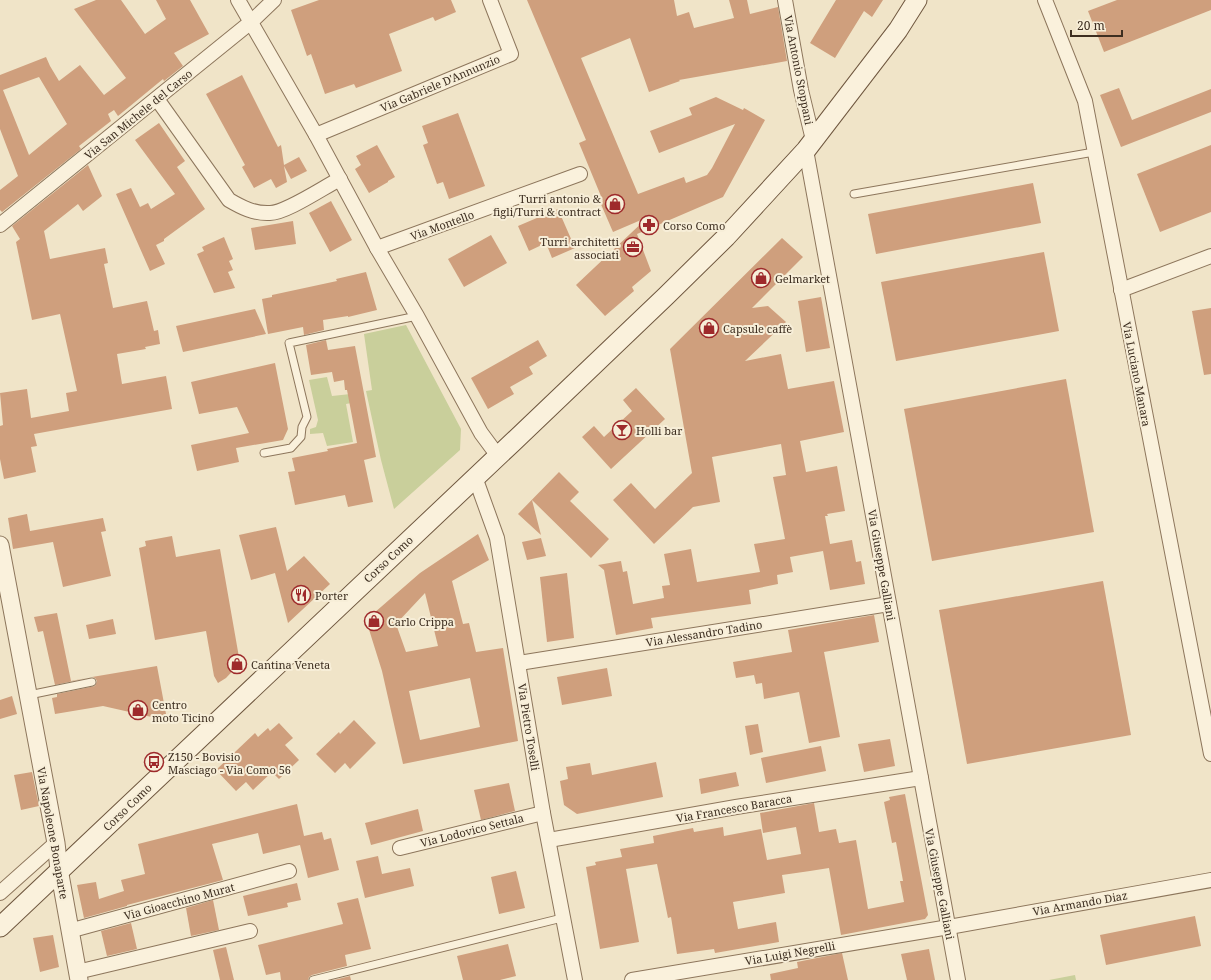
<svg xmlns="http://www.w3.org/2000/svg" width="1211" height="980" viewBox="0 0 1211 980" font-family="'Noto Serif',serif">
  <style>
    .green { fill: #c9cf9b }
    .building { fill: #cf9f7d; fill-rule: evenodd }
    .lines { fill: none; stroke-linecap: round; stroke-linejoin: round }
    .service-casing { stroke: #8d765c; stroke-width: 9 }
    .minor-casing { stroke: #8d765c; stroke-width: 16 }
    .tertiary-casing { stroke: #8d765c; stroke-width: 19 }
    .secondary-casing { stroke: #6f573f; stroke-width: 21 }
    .service { stroke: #faf1dc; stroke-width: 7 }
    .minor { stroke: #faf1dc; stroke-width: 14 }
    .tertiary { stroke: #faf1dc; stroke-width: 17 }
    .secondary { stroke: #faf1dc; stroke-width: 19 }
    .labels { text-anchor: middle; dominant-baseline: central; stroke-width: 4; stroke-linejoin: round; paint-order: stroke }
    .street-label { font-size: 11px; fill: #3d2e20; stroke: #f7eed8 }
    .poi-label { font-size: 11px; fill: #3d2e20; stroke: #f7eed8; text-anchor: start }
  </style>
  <rect width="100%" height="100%" fill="#f0e4c8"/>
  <g class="green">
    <path d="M406 325 461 429 460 450 394 509 381 460 366 391 372 390 364 334Z"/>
    <path d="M327 377 332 396 360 393 362 401 346 404 353 442 327 446 323 433 310 434V429L316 427 318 420 309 380Z"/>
    <path d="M1075 975 1076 980H1049Z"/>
  </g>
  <g class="building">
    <path d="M96 0H121L145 34 166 19 156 0H190L209 34 174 53 183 66 164 81 163 79 118 116 114 110 108 114 111 121 79 146 81 149 2 212 0 210V190L18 176 0 129V75L46 57 50 66 59 81 80 65 104 95 126 78 74 9ZM39 77 67 124 29 155 3 90Z"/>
    <path d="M319 0H451L456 12 435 21 433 17 389 34 402 71 356 88 354 84 325 94 311 54 307 56 291 10Z"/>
    <path d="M527 0H674L677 16 689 12 694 28 734 18 729 0H747L750 14 778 7 787 61 679 80 680 81 649 92 630 38 581 58 638 194 684 177 686 183 707 175 712 168 735 124 659 153 650 131 692 115 689 108 716 97 743 110 744 108 765 120 723 197 637 234 651 271 632 287 634 291 605 316 576 285 648 217 613 232 600 202 603 201 579 143 586 140Z"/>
    <path d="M836 0H883L872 17 864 11 835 58 810 43Z"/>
    <path d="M1117 0H1211V10L1104 52 1088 11Z"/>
    <path d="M242 75 278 147 281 145 284 165 299 157 307 171 291 179 284 166 287 182 276 188 271 179 254 188 242 167 245 165 206 94Z"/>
    <path d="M1119 88 1132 120 1211 89V112L1121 147 1100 95Z"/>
    <path d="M458 113 485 186 449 199 443 182 437 184 423 145 428 143 422 126Z"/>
    <path d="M159 123 185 161 177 167 205 209 164 239V241L156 245 165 264 150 271 116 194 131 188 140 207 148 203 151 209 175 194 135 140Z"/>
    <path d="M377 145 395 177 388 181V182L369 193 355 169 361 165 356 156Z"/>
    <path d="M1211 145V212L1160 232 1137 174Z"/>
    <path d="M88 165 102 196 83 211 78 204 44 231 50 259 105 248 108 263 104 264 113 308 147 301 154 331 158 330 160 344 145 347 146 349 117 354 122 384 166 376 172 409 34 434 37 446 31 447 36 472 4 479 0 459V426L3 425 0 393 27 389 31 418 69 411 66 393 77 391 60 314 32 320 16 242 20 239 12 226Z"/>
    <path d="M1033 183 1041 223 876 254 868 214Z"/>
    <path d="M331 201 352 240 330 252 309 213Z"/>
    <path d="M558 209 575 248 552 258 546 243 529 251 518 226Z"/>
    <path d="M293 221 296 244 255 250 251 228Z"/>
    <path d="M491 235 507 263 464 287 448 259Z"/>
    <path d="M224 237 233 259 229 261 233 270 228 272 235 288 214 293 197 254 204 251 202 247Z"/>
    <path d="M782 238 803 257 752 308 768 306 786 322 745 361 781 354 788 389 834 381 844 432 800 441 806 472 837 466 845 511 827 514 828 516H825L830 544 852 540 856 562 861 561 865 584 830 590 823 551 790 557 793 572 777 575 778 584 749 590 751 604 651 618 653 628 616 635 604 570 598 565 621 561 623 572 627 571 633 604 664 598 662 586 670 585 664 554 691 549 697 582 760 572 754 544 785 539 773 477 786 475 781 444 712 457 720 502 693 507 654 544 613 500 631 483 655 509 692 473 670 349Z"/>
    <path d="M1044 252 1059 331 896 361 881 282Z"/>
    <path d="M366 272 377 310 348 317V316L323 320 324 330 304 335 303 327 268 334 262 299 272 297V295L337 281 336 279Z"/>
    <path d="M821 297 830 348 806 352 798 301Z"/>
    <path d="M1211 308V374L1204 375 1192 311Z"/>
    <path d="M255 309 266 334 183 352 176 326Z"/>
    <path d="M326 340 328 350 355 346 376 457 364 460 373 502 348 507 345 495 295 505 288 472 295 471 292 458 328 451 327 449 357 443 347 390H345L344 380 334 382 332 372 311 375 306 345Z"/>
    <path d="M538 340 547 356 529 367 533 374 510 387 514 394 488 409 471 378Z"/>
    <path d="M275 363 288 429 283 440 236 448 239 462 197 471 191 445 249 433 237 407 199 414 191 382Z"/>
    <path d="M1066 379 1094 532 932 561 904 409Z"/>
    <path d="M636 388 665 419 611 469 582 437 594 426 604 437 632 411 623 400Z"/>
    <path d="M559 472 579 492 570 501 609 539 591 558 532 500 541 535 518 514Z"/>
    <path d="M27 514 30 531 103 518 106 531 101 532 111 576 63 587 53 542 13 549 8 518Z"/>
    <path d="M276 527 287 571 304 556 330 584 288 623 275 573 251 580 239 535Z"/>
    <path d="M478 534 489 560 452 581 463 624 469 623 476 652 503 648 518 741 403 764 382 671 366 620 420 573ZM425 593 438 646 406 652 396 624ZM470 678 480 727 420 740 409 691Z"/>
    <path d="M172 536 176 557 220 549 240 663 226 678 218 683 214 676 206 631 155 640 139 548 146 546 145 541Z"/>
    <path d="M541 538 546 556 527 560 522 542Z"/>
    <path d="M567 573 574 638 547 642 540 577Z"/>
    <path d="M1103 581 1131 735 967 764 939 610Z"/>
    <path d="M57 613 71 681 87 678 55 685 43 631 38 632 34 617Z"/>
    <path d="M874 615 879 642 824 652 840 737 809 743 799 692 764 699 762 683 756 684 754 675 736 678 733 662 792 652 788 630Z"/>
    <path d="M113 619 116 634 89 639 86 625Z"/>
    <path d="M157 666 166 714 156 718 103 706 55 714 52 698 57 697V694L95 686 97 681 95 678 92 677Z"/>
    <path d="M607 668 612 696 562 705 557 677Z"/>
    <path d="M12 696 17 714 0 719V700Z"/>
    <path d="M354 720 376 743 350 769 345 763 335 773 316 754 339 732 340 734Z"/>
    <path d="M279 723 293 738 285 745 299 760 279 779 272 772 253 790 246 782 236 791 216 770 255 733 258 737 268 728 270 731Z"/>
    <path d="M758 724 763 752 750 755 745 726Z"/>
    <path d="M890 739 895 766 864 772 858 744Z"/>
    <path d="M821 746 826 771 766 783 761 758Z"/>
    <path d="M656 762 663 797 577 814 564 805 560 781 568 779 566 767 590 763 592 775Z"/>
    <path d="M32 772 39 806 21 810 14 775Z"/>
    <path d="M736 772 739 786 701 794 699 779Z"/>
    <path d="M509 783 515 811 481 820 474 790Z"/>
    <path d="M905 794 928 915 925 919 841 935 829 868 810 871 782 875 785 893 733 902 738 929 776 922 779 942 715 953 714 949 677 954 671 917 668 918 657 864 626 869 639 942 600 949 586 867 596 865 595 862 622 857 620 849 654 843 653 836 693 828 694 832 723 827 724 836 761 829 767 860 801 854 796 827 763 833 760 813 814 803 819 832 836 829 839 843 856 840 868 909 904 902 900 881H903L896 842 892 843 884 802 890 800 889 797Z"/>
    <path d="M297 804 304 836 322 832 324 840 331 838 339 870 308 878 300 845 263 854 258 833 212 844 223 880 127 905V906L84 918 77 885 96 882 99 899 124 891 121 880 145 874 138 844Z"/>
    <path d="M418 809 423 831 371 845 365 823Z"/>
    <path d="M378 856 382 874 410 868 414 886 365 898 356 861Z"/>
    <path d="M516 871 525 908 499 914 491 877Z"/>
    <path d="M297 883 301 900 287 903 288 907 248 916 243 896Z"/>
    <path d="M358 898 371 949 345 955 347 966 312 975 309 977 308 980H281L280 972 266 975 258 945 343 924 337 903Z"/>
    <path d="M213 900 219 930 191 936 186 908Z"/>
    <path d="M1195 916 1201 946 1106 965 1100 935Z"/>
    <path d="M131 923 137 949 107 956 101 931Z"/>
    <path d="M53 935 59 967 40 972 33 938Z"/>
    <path d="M508 944 516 976 500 980H463L457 956Z"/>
    <path d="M226 947 234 980H220L213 950Z"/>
    <path d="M929 949 935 980H907L901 954Z"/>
    <path d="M842 953 848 980H771L770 974 798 968 797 962Z"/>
    <path d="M350 976 351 980H334Z"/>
  </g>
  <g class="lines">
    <g class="service-casing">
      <g id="service">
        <path d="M854 194 1094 152"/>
        <path d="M264 453 291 448 301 437 302 427 307 417 289 343 417 316"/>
        <path d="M29 695 92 682"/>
        <path d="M313 980 562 918"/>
      </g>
    </g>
    <g class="minor-casing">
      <g id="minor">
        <path d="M238 0 316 135 377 248 417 316 481 433 498 456"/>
        <path d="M785 0 801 90 813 140"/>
        <path d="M1045 0 1085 101 1211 754"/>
        <path d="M157 99 229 200C241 207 254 214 270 213 286 213 324 187 340 179"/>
        <path d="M316 135 511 54 490 0"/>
        <path d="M806 150 958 980"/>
        <path d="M0 225 251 22 274 0"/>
        <path d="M377 248 580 174"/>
        <path d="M1121 290 1211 256"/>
        <path d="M475 477 497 538 543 813 575 980"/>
        <path d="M519 663 889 604"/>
        <path d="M549 840 736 807 921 778"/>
        <path d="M400 848 543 813"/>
        <path d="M0 893 56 843"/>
        <path d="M69 931 289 871"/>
        <path d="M77 972 250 931"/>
        <path d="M632 980 949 927 1211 880"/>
      </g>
    </g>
    <g class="tertiary-casing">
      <path id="tertiary" d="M0 545 56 843 59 869 79 980"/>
    </g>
    <g class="secondary-casing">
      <path id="secondary" d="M0 927 513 442 666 296 726 237 806 150 898 30 917 0"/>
    </g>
    <use href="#service" class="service"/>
    <use href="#minor" class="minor"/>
    <use href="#tertiary" class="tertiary"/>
    <use href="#secondary" class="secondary"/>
  </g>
  <defs>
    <g id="shop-ring" transform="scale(1)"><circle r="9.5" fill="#f7eed8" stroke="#9e2a2b" stroke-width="1.5"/><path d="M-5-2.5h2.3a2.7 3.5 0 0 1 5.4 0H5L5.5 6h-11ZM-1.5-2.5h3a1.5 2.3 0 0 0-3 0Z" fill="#9e2a2b"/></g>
    <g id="pharmacy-ring" transform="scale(1)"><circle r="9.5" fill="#f7eed8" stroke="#9e2a2b" stroke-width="1.5"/><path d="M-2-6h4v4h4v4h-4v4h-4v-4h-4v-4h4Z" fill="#9e2a2b"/></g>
    <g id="office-ring" transform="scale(1)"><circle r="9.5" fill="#f7eed8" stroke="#9e2a2b" stroke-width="1.5"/><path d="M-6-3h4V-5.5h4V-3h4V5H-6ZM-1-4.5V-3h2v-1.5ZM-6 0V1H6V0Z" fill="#9e2a2b"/></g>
    <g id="bar-ring" transform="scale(1)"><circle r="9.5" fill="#f7eed8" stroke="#9e2a2b" stroke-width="1.5"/><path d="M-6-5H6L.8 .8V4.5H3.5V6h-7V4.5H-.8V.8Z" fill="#9e2a2b"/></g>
    <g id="restaurant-ring" transform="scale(1)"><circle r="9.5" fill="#f7eed8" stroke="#9e2a2b" stroke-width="1.5"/><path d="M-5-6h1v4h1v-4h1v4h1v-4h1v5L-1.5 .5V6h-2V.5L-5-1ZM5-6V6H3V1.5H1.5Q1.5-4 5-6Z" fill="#9e2a2b"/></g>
    <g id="bus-ring" transform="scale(1)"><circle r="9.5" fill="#f7eed8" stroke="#9e2a2b" stroke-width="1.5"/><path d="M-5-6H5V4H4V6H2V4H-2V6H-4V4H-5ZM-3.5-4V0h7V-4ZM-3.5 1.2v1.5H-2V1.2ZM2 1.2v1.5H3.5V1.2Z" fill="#9e2a2b"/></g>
  </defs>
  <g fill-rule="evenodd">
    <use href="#shop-ring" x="615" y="204"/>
    <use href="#pharmacy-ring" x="649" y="225"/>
    <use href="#office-ring" x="633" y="247"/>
    <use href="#shop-ring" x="761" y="278"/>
    <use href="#shop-ring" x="709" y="328"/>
    <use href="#bar-ring" x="622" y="430"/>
    <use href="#restaurant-ring" x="301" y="595"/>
    <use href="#shop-ring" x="374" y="621"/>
    <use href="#shop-ring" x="237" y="664"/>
    <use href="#shop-ring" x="138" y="710"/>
    <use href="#bus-ring" x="154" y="762"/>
  </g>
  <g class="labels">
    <g class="street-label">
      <text transform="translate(799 70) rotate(79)">Via Antonio Stoppani</text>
      <text transform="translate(440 83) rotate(-23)">Via Gabriele D'Annunzio</text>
      <text transform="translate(138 114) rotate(-39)">Via San Michele del Carso</text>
      <text transform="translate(442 225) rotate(-20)">Via Montello</text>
      <text transform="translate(1137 374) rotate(79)">Via Luciano Manara</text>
      <text transform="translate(388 559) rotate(-43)">Corso Como</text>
      <text transform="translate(882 565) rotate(80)">Via Giuseppe Galliani</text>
      <text transform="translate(704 633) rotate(-9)">Via Alessandro Tadino</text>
      <text transform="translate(529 727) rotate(81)">Via Pietro Toselli</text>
      <text transform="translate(127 807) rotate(-44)">Corso Como</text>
      <text transform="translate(734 808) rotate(-10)">Via Francesco Baracca</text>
      <text transform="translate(472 830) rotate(-14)">Via Lodovico Settala</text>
      <text transform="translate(53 833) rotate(80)">Via Napoleone Bonaparte</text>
      <text transform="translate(940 884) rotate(79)">Via Giuseppe Galliani</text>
      <text transform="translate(179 901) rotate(-15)">Via Gioacchino Murat</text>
      <text transform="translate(1080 903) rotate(-10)">Via Armando Diaz</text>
      <text transform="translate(790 953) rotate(-10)">Via Luigi Negrelli</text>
    </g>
    <g class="poi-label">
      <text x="601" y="198" text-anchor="end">Turri antonio &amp;<tspan x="601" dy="13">figli/Turri &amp; contract</tspan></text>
      <text x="663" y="225">Corso Como</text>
      <text x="619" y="241" text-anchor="end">Turri architetti<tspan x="619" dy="13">associati</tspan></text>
      <text x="775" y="278">Gelmarket</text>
      <text x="723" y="328">Capsule caffè</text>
      <text x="636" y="430">Holli bar</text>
      <text x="315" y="595">Porter</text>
      <text x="388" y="621">Carlo Crippa</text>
      <text x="251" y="664">Cantina Veneta</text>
      <text x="152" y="704">Centro<tspan x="152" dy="13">moto Ticino</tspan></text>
      <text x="168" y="756">Z150 - Bovisio<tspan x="168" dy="13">Masciago - Via Como 56</tspan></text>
    </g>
  </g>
  <path d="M1071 30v6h51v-6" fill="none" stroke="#3d2e20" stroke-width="2"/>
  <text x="1077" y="30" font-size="12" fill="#3d2e20" stroke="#f7eed8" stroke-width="3" paint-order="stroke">20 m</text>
</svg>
